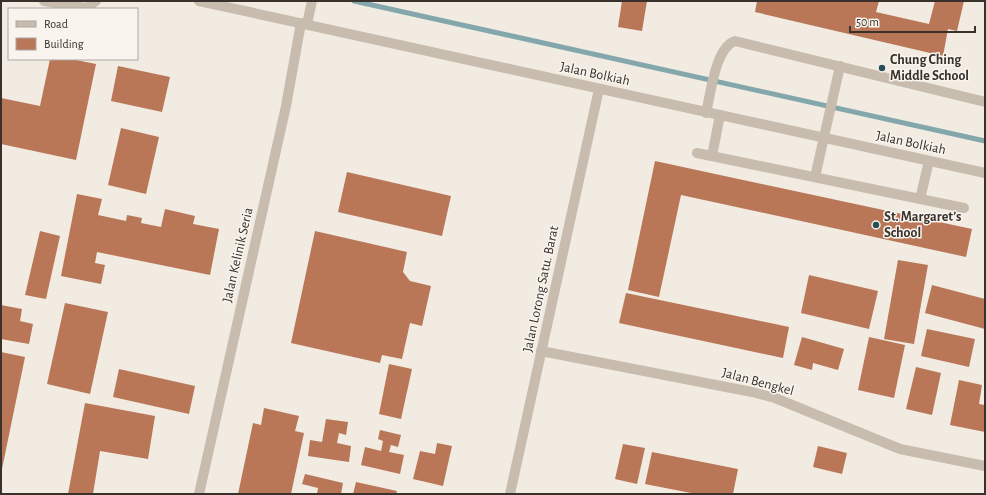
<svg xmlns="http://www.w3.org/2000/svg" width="986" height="495" viewBox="0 0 986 495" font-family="'Alegreya Sans',sans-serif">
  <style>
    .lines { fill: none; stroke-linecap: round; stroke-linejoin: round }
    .stream { stroke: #84a7ab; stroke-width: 5 }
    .building { fill: #b97758 }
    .minor { stroke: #c8bcaf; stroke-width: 10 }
    .poi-dot { fill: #264e55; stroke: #f9f5ee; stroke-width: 1.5 }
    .labels { text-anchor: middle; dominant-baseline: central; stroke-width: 3; stroke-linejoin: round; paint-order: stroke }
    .poi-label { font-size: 14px; font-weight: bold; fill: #38312c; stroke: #f9f5ee; text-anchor: start }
    .street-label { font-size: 14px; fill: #38312c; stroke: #f9f5ee }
  </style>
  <rect width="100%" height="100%" fill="#f1ebe2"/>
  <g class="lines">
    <path class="stream" d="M354 1 985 141"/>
  </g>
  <g class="building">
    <path d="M622 1H647L642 31 618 27Z"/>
    <path d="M757 1H879L876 12 929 24 935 1H964L957 31 948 29 943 56 755 12Z"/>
    <path d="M50 59H71L96 64 76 160 1 144V98L40 106Z"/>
    <path d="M118 66 170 77 162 112 111 101Z"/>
    <path d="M121 128 159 137 146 194 108 185Z"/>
    <path d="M655 161 972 229 966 257 681 195 659 297 628 290Z"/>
    <path d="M347 172 451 196 442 236 338 212Z"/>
    <path d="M77 194 102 199 98 215 126 221 127 215 142 218 141 223 161 227 165 209 195 216 193 224 219 229 210 275 97 252 95 263 105 265 101 284 61 276Z"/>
    <path d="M40 231 60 236 46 299 25 295Z"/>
    <path d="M315 231 407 252 403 272 410 281 431 286 422 326 410 323 402 359 382 355 380 363 291 343Z"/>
    <path d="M898 260 928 265 914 344 884 339Z"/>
    <path d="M809 275 878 291 869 329 801 313Z"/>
    <path d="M932 285 985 299V329L925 313Z"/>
    <path d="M626 293 789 327 783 358 619 323Z"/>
    <path d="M65 303 108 312 90 394 47 384Z"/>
    <path d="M1 305 22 309 20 321 33 324 29 344 1 339Z"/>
    <path d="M927 329 975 339 969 367 921 356Z"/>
    <path d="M802 337 844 349 838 370 813 363 812 370 794 365Z"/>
    <path d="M869 337 905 345 894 398 858 390Z"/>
    <path d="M1 352 25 357 2 469H1Z"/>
    <path d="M389 364 412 369 401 419 379 414Z"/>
    <path d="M916 367 941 373 932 415 906 409Z"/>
    <path d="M119 369 195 386 189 414 113 397Z"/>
    <path d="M959 380 982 385 979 404 985 405V432L950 425Z"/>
    <path d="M85 403 155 416 148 459 100 451 93 494H68Z"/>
    <path d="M264 408 299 416 295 431 304 433 291 494H238L253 423 261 425Z"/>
    <path d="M326 419 348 422 346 435 339 433 337 443 351 446 349 462 308 456 310 440 322 442Z"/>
    <path d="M380 430 401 435 398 447 391 445 389 452 404 455 400 474 361 465 365 447 381 451 383 441 378 439Z"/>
    <path d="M437 443 452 446 443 486 413 479 420 451 435 454Z"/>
    <path d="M623 444 645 448 637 484 615 479Z"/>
    <path d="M818 446 847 453 842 474 813 467Z"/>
    <path d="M652 452 738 469 733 494H696L645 484Z"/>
    <path d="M305 474 343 483 341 494H317L318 488 302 484Z"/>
    <path d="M356 482 397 491 396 494H353Z"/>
  </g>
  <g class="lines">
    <g class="minor">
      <path d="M44 1 86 8 96 1"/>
      <path d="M199 1 985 173"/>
      <path d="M307 24 312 1"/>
      <path d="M706 113C711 93 715 48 735 41L985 102"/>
      <path d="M697 153 964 208"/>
      <path d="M712 156 720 115"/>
      <path d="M815 177 840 66"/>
      <path d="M920 199 929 161"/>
      <path d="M541 351 752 392 775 398 900 449 985 466"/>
      <path d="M199 494 286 106 301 23"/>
      <path d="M510 494 599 89"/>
    </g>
  </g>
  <g class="poi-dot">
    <circle cx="882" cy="68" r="4"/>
    <circle cx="876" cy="225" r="4"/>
  </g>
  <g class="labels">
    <g class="poi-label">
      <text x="890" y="60">Chung Ching<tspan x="890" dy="16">Middle School</tspan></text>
      <text x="884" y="217">St. Margaret’s<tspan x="884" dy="16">School</tspan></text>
    </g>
    <g class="street-label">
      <text transform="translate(595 74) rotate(12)">Jalan Bolkiah</text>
      <text transform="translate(911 143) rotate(12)">Jalan Bolkiah</text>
      <text transform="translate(238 255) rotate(-77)">Jalan Kelinik Seria</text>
      <text transform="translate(541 289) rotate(-78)">Jalan Lorong Satu. Barat</text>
      <text transform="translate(758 382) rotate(15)">Jalan Bengkel</text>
    </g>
  </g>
  <rect width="986" height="495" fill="none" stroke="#38312c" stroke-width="4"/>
  <rect x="8" y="8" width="130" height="52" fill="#f9f5ee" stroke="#aca7a0"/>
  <rect x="16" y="21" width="20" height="6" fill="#c8bcaf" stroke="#aca7a0"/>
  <text x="44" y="28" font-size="12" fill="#38312c">Road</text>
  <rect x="16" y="38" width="20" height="12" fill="#b97758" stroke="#aca7a0"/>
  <text x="44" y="48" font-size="12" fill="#38312c">Building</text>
  <path d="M850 26v6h125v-6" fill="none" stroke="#38312c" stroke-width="2"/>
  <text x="856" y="26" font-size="12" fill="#38312c" stroke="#f9f5ee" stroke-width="3" paint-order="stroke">50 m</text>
</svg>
